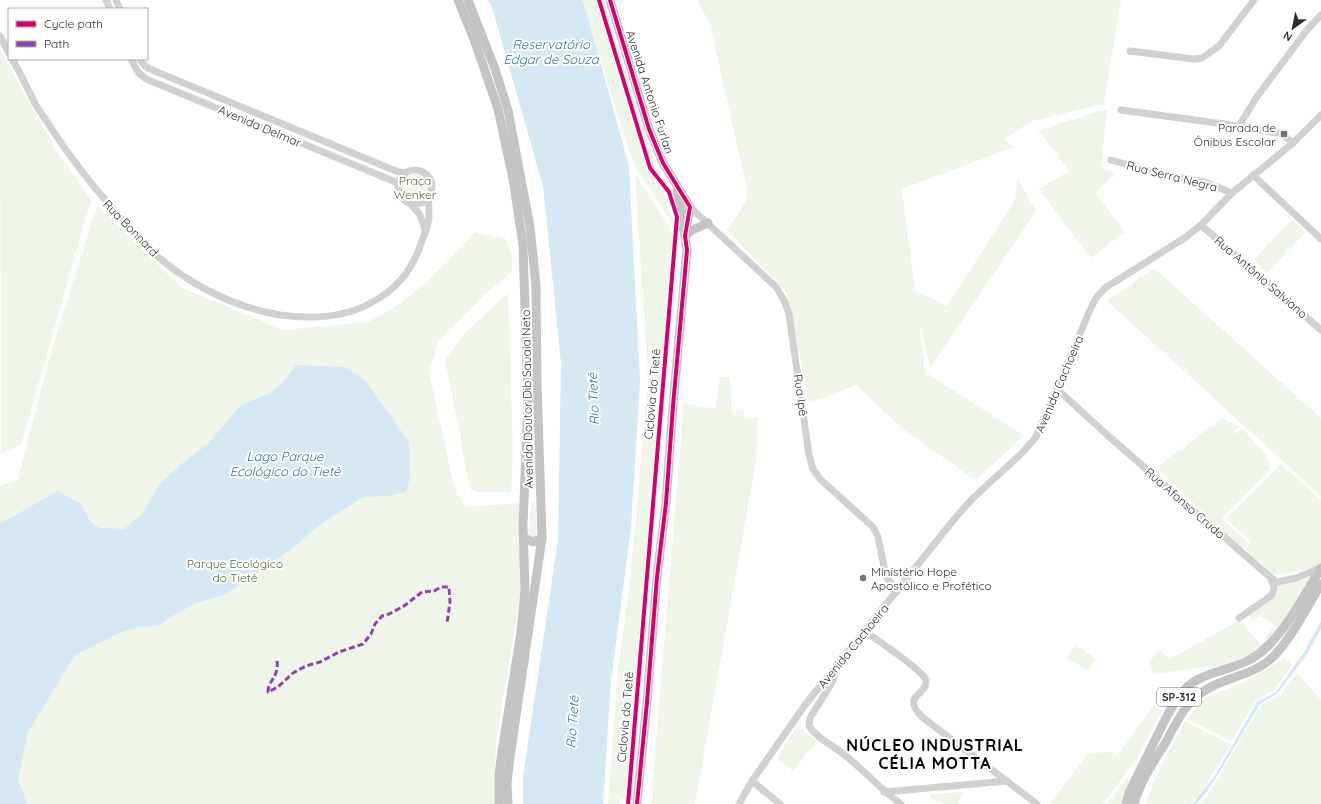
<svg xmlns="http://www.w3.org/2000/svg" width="1321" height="804" viewBox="0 0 1321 804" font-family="Quicksand,sans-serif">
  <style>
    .green { fill: #f0f5ea }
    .water { fill: #d4e9f3 }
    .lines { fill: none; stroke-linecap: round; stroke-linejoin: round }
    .minor { stroke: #d1d1d1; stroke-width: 7 }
    .major { stroke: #c4c4c4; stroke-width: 9 }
    .quiet { stroke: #8e44ad; stroke-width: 3; stroke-dasharray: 6 3; stroke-linecap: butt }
    .cycleway-casing { stroke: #fff; stroke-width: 6 }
    .cycleway { stroke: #d6006c; stroke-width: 4 }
    .poi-dot { fill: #767676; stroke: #fff; stroke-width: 1.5 }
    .labels { text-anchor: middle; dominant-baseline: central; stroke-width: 4; stroke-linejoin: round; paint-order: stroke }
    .shield { fill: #fff; stroke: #6b6b6b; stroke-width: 1 }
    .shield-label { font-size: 11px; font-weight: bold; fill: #2c2c2c }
    .street-label { font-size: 12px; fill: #2c2c2c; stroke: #fff }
    .poi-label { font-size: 12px; fill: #2c2c2c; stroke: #fff; text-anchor: end }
    .park-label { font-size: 12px; fill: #526b36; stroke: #fff }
    .water-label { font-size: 13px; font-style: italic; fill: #347594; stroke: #fff }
    .district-label { font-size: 16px; font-weight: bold; letter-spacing: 1px; fill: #000; stroke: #fff }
  </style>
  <rect width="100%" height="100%" fill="#fff"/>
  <g class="green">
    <path d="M582 0H603L675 227 633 163Z"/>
    <path d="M697 0H1121L1104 104 1032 121 1004 139 1014 147 902 189 915 290 947 306 1014 202 1018 180 1036 211 930 368 919 319 925 372 1024 436 975 480 903 429 856 385 809 403 787 293 727 230 745 203 747 190 710 24Z"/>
    <path d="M0 50 56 150 91 200 21 445 1 453Z"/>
    <path d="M1107 109 1101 166 1116 174 1095 192 1124 232 1091 258 1039 189 1069 171 1038 130Z"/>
    <circle cx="415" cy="187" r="14"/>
    <path d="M635 174 674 235 630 802 612 795 620 799V804H608L618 667 629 590 648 381Z"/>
    <path d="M97 205 182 288 284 330 368 322 395 307 427 282 475 232 506 239 512 258V271L482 297 438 342 429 372 454 487 465 507 522 503 521 590 496 741 494 804H0V485L17 481 52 349Z"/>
    <path d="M1292 219 1306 232 1267 273 1254 260Z"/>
    <path d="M1154 268 1321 418V496L1107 301Z"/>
    <path d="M508 293 513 455 511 492H477L470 489 445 360 466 332Z"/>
    <path d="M720 377H729L733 412 743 409 745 419 758 417 757 456 695 804H651L684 403 715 409Z"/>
    <path d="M1222 418 1240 427 1230 435 1243 429 1266 455 1271 469 1222 519 1248 543 1242 551 1157 467Z"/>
    <path d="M1281 464 1321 500V564L1320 566 1273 575 1246 550 1251 541 1226 519Z"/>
    <path d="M532 502H535L536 510V538L528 536 531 504Z"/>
    <path d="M1315 574 1279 628 1261 616 1252 621 1248 614 1270 599 1274 598 1278 585 1297 582Z"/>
    <path d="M1240 620 1260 644 1272 629 1277 633 1252 656 1220 668 1200 667 1156 674 1152 672 1149 661 1160 651 1170 659Z"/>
    <path d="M1076 645 1096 659 1087 671 1067 657Z"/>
    <path d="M1285 658 1292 665 1274 690 1255 702 1232 741 1187 719 1205 698 1248 680Z"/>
    <path d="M1297 673 1321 700V804H1199L1209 793 1261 705 1280 696Z"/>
    <path d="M1154 705 1162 711 1136 760 1103 804H1051L1050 803 1089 753 1111 752 1117 756Z"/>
    <path d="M1185 721 1231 745 1202 791 1190 804H1146L1157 774Z"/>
    <path d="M797 726 817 741 793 771 777 758Z"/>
    <path d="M1127 778 1131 783 1122 804H1107Z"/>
    <path d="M963 792 958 804H941L931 798 930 794Z"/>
  </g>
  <g class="water">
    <path d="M488 0H582L589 21 629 166 640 381 631 528 611 680 603 804H523V777L558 539 561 363 543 186 492 7Z"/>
    <path d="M296 365 344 367 365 380 409 442 410 478 406 492 387 496 363 497 318 526 292 549 224 595 196 603 169 618 158 626 140 627 123 631 75 655 28 732 18 779 27 804H0V524L58 491 81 504 90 521 99 528 124 529 141 515 160 484 180 465 208 444 241 405 268 394 282 384Z"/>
    <path d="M1321 621V629L1307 654 1278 693 1260 704 1218 775 1205 794 1196 804H1192L1216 774 1257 702 1276 692 1304 652Z"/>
  </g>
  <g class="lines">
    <g class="minor">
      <path d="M106 0 110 9"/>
      <path d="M116 0 120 9"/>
      <path d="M0 36 9 53"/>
      <path d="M1130 51 1194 59 1202 58 1219 46 1254 0"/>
      <path d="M12 59C21 74 28 90 36 105 41 113 46 120 51 128 70 157 91 184 114 210 123 220 131 230 140 240 177 278 227 306 280 315 309 319 342 318 369 304 396 290 411 272 421 244 424 235 428 227 429 218 429 211 429 203 428 196"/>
      <path d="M131 59 138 72 146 79 398 183"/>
      <path d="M140 59 144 65 150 69 396 171 405 173"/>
      <path d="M1121 110 1239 126 1271 132 1279 133 1287 138 1293 143"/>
      <path d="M1239 126 1256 98 1307 30 1321 15"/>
      <path d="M1111 160 1163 175 1205 182 1232 193"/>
      <circle cx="415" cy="187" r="17"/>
      <path d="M1253 175 1321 239"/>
      <path d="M410 203 420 215 425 230"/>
      <path d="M690 207 776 287 784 300 789 314 809 455 813 469 820 479 873 527 878 537 886 576 897 592"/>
      <path d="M1201 225 1321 330"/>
      <path d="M1057 389 1105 433 1270 577 1274 587 1272 595 1239 618"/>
      <path d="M1270 577 1277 582 1296 578 1321 568"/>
      <path d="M865 631C875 639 924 671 926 680 928 696 900 694 922 717L1037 804"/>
      <path d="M835 669 834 679 831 684 810 718 809 726C818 740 835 746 847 757 866 772 881 790 901 804"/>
      <path d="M752 781 780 804"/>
      <path d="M884 792 1007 781"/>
      <path d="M739 804 752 781 805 705 956 517 973 498 1022 453 1036 437 1090 310 1096 298 1105 288 1186 237 1201 225 1232 193 1293 143 1321 115"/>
    </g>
    <g class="major">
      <path d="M458 0 475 42 498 109 513 179 523 245 528 402 523 525 525 590 521 632 501 758 499 776V804"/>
      <path d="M468 0 495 69 508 110 530 227 536 285 537 382 542 538 510 757 507 783 508 804"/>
      <path d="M610 0 649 129 663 163 690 207 685 236 687 250 673 406 666 503 657 577 647 702 637 804"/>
      <path d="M677 190 684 232"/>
      <path d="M685 236 692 230 708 223"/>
      <path d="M524 538 533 542 542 538"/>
      <path d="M1126 804 1129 793C1138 774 1148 755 1157 736 1165 720 1173 702 1185 689 1203 671 1231 671 1251 659 1281 642 1303 597 1321 568"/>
      <path d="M1134 804C1140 782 1154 761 1166 742 1173 729 1179 716 1188 705 1194 699 1201 692 1209 688 1231 676 1256 674 1274 656 1292 637 1307 607 1321 584"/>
    </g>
    <path class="quiet" d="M277 661C279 678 268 680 268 692L278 687 293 673 306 666 320 662 339 652 363 644 371 634 375 624 382 616 389 614 404 606 422 592 434 591 441 587H449L450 602 447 623"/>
    <g class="cycleway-casing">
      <g id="cycleway">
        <path d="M599 0 650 168 669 192 677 217 628 804"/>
        <path d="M610 0 649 129 663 163 690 207 685 236 687 250 673 406 666 503 657 577 647 702 637 804"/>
      </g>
    </g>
    <use href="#cycleway" class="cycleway"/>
  </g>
  <g class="poi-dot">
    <rect x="1280" y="130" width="8" height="8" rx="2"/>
    <circle cx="863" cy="578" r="4"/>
  </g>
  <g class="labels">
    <rect class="shield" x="1157" y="688" width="44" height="18" rx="3"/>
    <g class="shield-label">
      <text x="1179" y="697">SP-312</text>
    </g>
    <g class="street-label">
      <text transform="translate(650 92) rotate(72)">Avenida Antonio Furlan</text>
      <text transform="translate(260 126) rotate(23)">Avenida Delmar</text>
      <text transform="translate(1172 176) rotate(14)">Rua Serra Negra</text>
      <text transform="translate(131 228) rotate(46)">Rua Bonnard</text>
      <text transform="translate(1261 277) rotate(41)">Rua Antônio Salviano</text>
      <text transform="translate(1059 384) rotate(-67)">Avenida Cachoeira</text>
      <text transform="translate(652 394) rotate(-85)">Ciclovia do Tietê</text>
      <text transform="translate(801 395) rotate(82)">Rua Ipê</text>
      <text transform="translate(527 399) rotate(-91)">Avenida Doutor Dib Sauaia Neto</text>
      <text transform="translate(1185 503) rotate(41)">Rua Afonso Crudo</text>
      <text transform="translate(853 646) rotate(-51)">Avenida Cachoeira</text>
      <text transform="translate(625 717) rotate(-85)">Ciclovia do Tietê</text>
    </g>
    <g class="poi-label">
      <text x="1276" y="127">Parada de<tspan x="1276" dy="14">Ônibus Escolar</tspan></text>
      <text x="871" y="571" text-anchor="start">Ministério Hope<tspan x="871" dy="14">Apostólico e Profético</tspan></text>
    </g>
    <g class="park-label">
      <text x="415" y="180">Praça<tspan x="415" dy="14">Wenker</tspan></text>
      <text x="235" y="563">Parque Ecológico<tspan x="235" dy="14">do Tietê</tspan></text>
    </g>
    <g class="water-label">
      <text x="551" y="44">Reservatório<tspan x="551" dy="15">Edgar de Souza</tspan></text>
      <text transform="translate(593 399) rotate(-92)">Rio Tietê</text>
      <text x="285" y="456">Lago Parque<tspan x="285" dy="15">Ecológico do Tietê</tspan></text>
      <text transform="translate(572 722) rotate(-86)">Rio Tietê</text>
    </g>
    <g class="district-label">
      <text x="935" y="745">NÚCLEO INDUSTRIAL<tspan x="935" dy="18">CÉLIA MOTTA</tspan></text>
    </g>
  </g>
  <rect x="8" y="8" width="140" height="52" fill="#ffffff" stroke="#ababab"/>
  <rect x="16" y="21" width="20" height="6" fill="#d6006c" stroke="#ababab"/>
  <text x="44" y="28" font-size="12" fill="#2c2c2c">Cycle path</text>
  <rect x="16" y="41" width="20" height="6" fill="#8e44ad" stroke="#ababab"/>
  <text x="44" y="48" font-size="12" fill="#2c2c2c">Path</text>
  <g transform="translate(1293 28) rotate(213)" stroke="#ffffff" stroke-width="3" paint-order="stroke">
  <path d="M0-3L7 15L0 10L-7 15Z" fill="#2c2c2c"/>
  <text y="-6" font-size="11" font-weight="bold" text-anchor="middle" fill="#2c2c2c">N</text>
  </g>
</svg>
